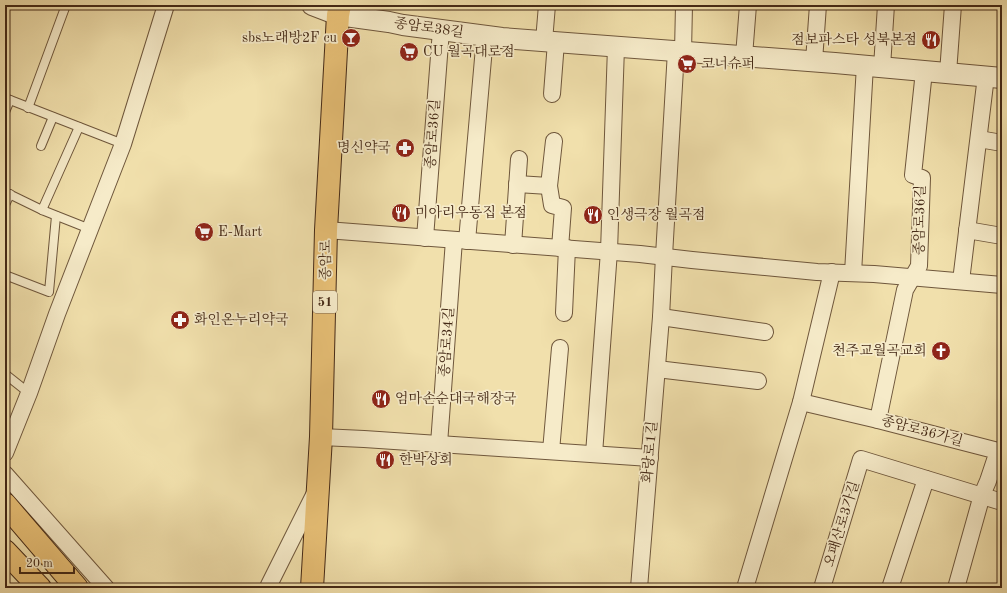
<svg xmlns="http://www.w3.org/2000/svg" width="1007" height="593" viewBox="0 0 1007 593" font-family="'Old Standard TT','Noto Serif KR',serif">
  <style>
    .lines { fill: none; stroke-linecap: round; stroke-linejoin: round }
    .service-casing { stroke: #6f573c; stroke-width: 10 }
    .minor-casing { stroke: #6f573c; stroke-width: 18 }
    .tertiary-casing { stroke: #6f573c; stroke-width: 22 }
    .primary-casing { stroke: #442916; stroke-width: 24 }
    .trunk-casing { stroke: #442916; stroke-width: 24 }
    .service { stroke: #f6ebc9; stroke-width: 8 }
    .minor { stroke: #f6ebc9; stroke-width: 16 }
    .tertiary { stroke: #f6ebc9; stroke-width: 20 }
    .primary { stroke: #e8c076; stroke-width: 22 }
    .trunk { stroke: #e8c076; stroke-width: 22 }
    .labels { text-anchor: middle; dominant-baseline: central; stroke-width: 3.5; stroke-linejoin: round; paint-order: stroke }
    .shield { fill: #f6ebc9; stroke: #79634c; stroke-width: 1 }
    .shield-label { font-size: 13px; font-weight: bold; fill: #442916 }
    .street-label { font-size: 14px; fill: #442916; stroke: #f6ebc9 }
    .poi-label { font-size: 14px; fill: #442916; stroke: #f6ebc9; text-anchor: start }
  </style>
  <rect width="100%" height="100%" fill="#f1e0ac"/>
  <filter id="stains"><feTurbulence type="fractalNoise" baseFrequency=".005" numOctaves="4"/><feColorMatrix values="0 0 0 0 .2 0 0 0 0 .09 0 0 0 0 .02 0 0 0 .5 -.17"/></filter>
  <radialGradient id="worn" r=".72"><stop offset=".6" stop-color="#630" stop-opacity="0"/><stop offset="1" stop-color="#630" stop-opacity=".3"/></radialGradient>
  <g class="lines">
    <g class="service-casing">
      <g id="service">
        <path d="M5 98 123 144"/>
        <path d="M28 108 66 5"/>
        <path d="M5 112 10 100"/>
        <path d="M41 146 53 117"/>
        <path d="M5 192 42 210 90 229"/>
        <path d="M5 205 10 194"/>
        <path d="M42 210 79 127"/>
        <path d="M5 275 49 292 56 216"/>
        <path d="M5 374 29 393"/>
      </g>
    </g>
    <g class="minor-casing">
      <g id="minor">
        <path d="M544 41 547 5"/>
        <path d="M683 52 684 5"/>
        <path d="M744 56 748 5"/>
        <path d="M814 61 818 5"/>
        <path d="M882 67 886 5"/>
        <path d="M948 73 953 5"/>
        <path d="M552 94 556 42"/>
        <path d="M979 139 1002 143"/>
        <path d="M554 141 549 186 552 205 563 208 560 248"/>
        <path d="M517 184 549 186"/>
        <path d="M326 230 640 254 692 260 817 272 874 274 1002 285"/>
        <path d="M967 230 1002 236"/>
        <path d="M425 238 441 30"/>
        <path d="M467 241 485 36"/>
        <path d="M513 245 519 159"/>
        <path d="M853 273 865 65"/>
        <path d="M961 281 986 76"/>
        <path d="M564 313 567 248"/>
        <path d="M661 317 765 332"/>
        <path d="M657 369 758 381"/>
        <path d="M801 402 878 420 998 451 988 481 982 495 956 588"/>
        <path d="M878 420 905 290 919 266 922 178 913 175 924 71"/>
        <path d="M321 437 364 439 650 458"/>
        <path d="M439 444 454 240"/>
        <path d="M551 451 560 348"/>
        <path d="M5 453 29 393 57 314 123 144 166 5"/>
        <path d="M594 454 609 251 616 47"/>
        <path d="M5 474 106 588"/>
        <path d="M268 588 269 585 315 493"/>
        <path d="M639 588 661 317 664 256 676 51"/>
        <path d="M745 588 801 402 832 272"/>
        <path d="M822 588 861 459 1002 502"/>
        <path d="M890 588 926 479"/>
      </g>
    </g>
    <g class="tertiary-casing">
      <path id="tertiary" d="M312 5 338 15 389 22 403 25 502 38 835 63 1002 78"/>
    </g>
    <g class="primary-casing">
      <path id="primary" d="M312 588 321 437 326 230 338 15 340 5"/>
    </g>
    <g class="trunk-casing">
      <g id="trunk">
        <path d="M5 504 77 588"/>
        <path d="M5 551 40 588"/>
      </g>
    </g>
    <use href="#service" class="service"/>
    <use href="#minor" class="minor"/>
    <use href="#tertiary" class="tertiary"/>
    <use href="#primary" class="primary"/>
    <use href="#trunk" class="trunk"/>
  </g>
  <defs>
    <g id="bar-disc" transform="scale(1)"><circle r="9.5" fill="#8f2418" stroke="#f6ebc9"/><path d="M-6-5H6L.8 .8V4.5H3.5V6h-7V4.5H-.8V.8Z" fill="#fff"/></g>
    <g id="restaurant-disc" transform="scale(1)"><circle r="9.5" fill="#8f2418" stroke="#f6ebc9"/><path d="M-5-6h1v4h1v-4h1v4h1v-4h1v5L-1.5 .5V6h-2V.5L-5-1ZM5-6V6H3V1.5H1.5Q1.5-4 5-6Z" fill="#fff"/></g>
    <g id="supermarket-disc" transform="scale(1)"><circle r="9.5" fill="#8f2418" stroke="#f6ebc9"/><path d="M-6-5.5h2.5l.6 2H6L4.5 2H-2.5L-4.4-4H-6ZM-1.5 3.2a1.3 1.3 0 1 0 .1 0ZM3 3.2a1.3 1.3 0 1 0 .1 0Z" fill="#fff"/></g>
    <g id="pharmacy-disc" transform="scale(1)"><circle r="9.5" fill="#8f2418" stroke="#f6ebc9"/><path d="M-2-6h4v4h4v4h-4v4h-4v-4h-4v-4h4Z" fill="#fff"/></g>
    <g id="church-disc" transform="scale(1)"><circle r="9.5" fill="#8f2418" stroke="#f6ebc9"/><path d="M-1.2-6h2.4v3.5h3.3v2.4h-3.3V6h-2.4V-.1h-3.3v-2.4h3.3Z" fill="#fff"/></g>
  </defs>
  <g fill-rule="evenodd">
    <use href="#bar-disc" x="351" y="38"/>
    <use href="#restaurant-disc" x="931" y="40"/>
    <use href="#supermarket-disc" x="409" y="52"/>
    <use href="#supermarket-disc" x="687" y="64"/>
    <use href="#pharmacy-disc" x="405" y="148"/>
    <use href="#restaurant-disc" x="401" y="213"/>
    <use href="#restaurant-disc" x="593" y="215"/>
    <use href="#supermarket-disc" x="204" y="232"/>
    <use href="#pharmacy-disc" x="180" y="320"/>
    <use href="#church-disc" x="941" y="351"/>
    <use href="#restaurant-disc" x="381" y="399"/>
    <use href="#restaurant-disc" x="385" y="460"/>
  </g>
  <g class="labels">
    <rect class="shield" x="313" y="291" width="24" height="22" rx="3"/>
    <g class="shield-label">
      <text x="325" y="302">51</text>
    </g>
    <g class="street-label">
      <text transform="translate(429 28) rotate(8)">종암로38길</text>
      <text transform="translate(433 134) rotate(-86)">종암로36길</text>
      <text transform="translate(920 220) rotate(-89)">종암로36길</text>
      <text transform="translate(326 260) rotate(-89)">종암로</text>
      <text transform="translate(447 342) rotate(-86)">종암로34길</text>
      <text transform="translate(922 431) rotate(15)">종암로36가길</text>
      <text transform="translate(650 452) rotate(-85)">화랑로1길</text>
      <text transform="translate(842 524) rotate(-73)">오패산로3가길</text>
    </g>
    <g class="poi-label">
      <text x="337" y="38" text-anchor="end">sbs노래방2F cu</text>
      <text x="917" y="40" text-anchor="end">점보파스타 성북본점</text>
      <text x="423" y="52">CU 월곡대로점</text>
      <text x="701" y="64">코너슈퍼</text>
      <text x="391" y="148" text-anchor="end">명신약국</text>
      <text x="415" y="213">미아리우동집 본점</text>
      <text x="607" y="215">인생극장 월곡점</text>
      <text x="218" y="232">E-Mart</text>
      <text x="194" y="320">화인온누리약국</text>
      <text x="927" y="351" text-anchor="end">천주교월곡교회</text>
      <text x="395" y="399">엄마손순대국해장국</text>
      <text x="399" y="460">한박상회</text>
    </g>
  </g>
  <rect width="1007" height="593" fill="none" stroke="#f1e0ac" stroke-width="20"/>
  <rect x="6" y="6" width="995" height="581" fill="none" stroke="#442916" stroke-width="2"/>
  <rect x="10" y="10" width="987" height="573" fill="none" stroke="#442916"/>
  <path d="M20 567v6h54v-6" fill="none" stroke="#442916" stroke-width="2"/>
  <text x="26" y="567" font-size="12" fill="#442916" stroke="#f6ebc9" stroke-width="3" paint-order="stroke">20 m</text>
  <rect width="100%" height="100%" filter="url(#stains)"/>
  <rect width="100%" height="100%" fill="url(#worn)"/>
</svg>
